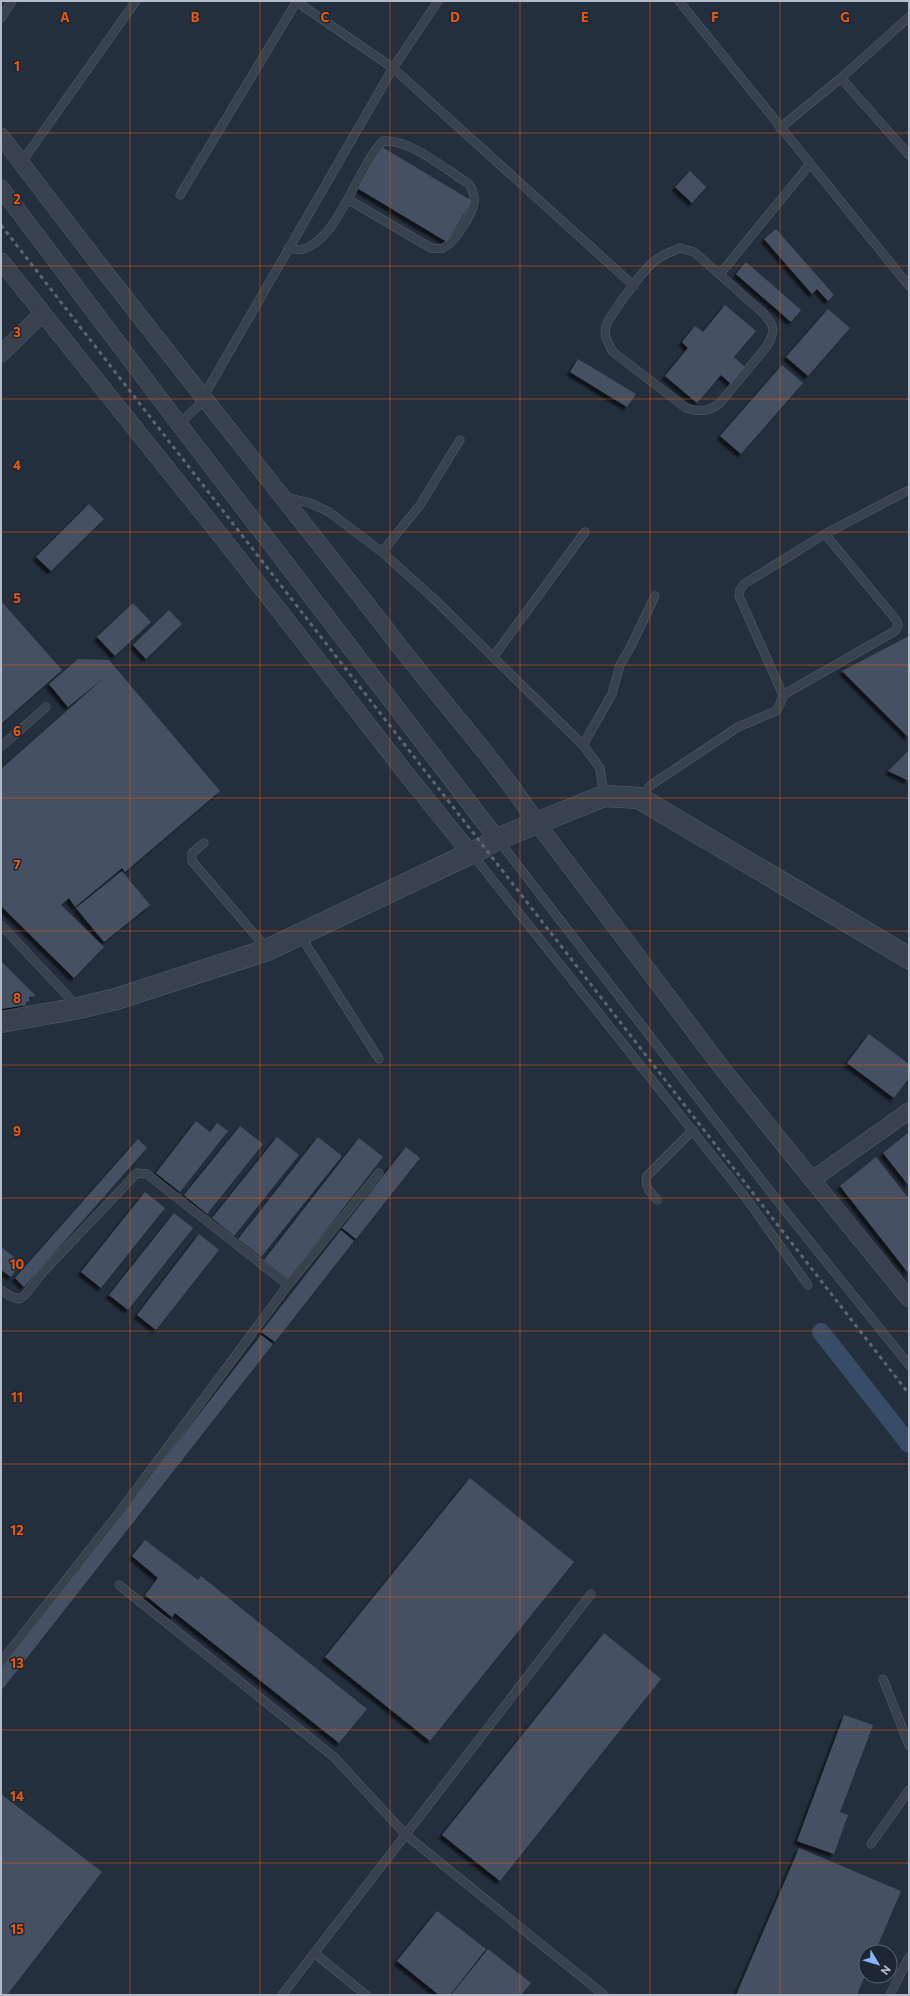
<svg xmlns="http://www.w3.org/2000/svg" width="910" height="1996" viewBox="0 0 910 1996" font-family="Commissioner,sans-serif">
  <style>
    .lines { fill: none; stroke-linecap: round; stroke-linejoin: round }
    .canal { stroke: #394c67; stroke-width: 18 }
    .building { fill: #455162; filter: url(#shadow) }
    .service-casing { stroke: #565f6c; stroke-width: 9 }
    .minor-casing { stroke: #565f6c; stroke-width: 17 }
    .tertiary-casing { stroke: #565f6c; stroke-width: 22 }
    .service { stroke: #38414e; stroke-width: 8 }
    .minor { stroke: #38414e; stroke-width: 16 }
    .tertiary { stroke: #38414e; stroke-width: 21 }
    .rail { stroke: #5a6575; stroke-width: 3; stroke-dasharray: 4 4; stroke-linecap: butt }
    .grid { fill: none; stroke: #e8590c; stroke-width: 1; stroke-opacity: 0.55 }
    .grid-label { font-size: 13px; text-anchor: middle; font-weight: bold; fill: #e8590c; stroke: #1d2633; stroke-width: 3; stroke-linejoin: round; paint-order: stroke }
  </style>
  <defs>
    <filter id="shadow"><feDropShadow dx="-3.5" dy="3.5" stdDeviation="1" flood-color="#0009"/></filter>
  </defs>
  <rect width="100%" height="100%" fill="#242f3e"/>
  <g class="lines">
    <path class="canal" d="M821 1332 909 1444"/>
  </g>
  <g class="building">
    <path d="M382 147 472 201 447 242 357 188Z"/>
    <path d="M690 171 706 187 692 203 675 187Z"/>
    <path d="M776 229 834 295 828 301 817 289 812 294 764 239Z"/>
    <path d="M746 262 801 310 791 322 736 274Z"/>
    <path d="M725 305 756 331 734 357 745 367 731 384 721 375 697 403 665 376 688 348 682 342 695 326 703 332Z"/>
    <path d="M828 309 850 328 808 376 786 357Z"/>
    <path d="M578 359 636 394 627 407 570 372Z"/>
    <path d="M782 365 803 383 741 454 720 436Z"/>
    <path d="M89 504 104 519 51 571 36 557Z"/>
    <path d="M1 601 62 670 1 724Z"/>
    <path d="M133 603 151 622 115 656 97 637Z"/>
    <path d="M169 610 182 624 146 659 133 645Z"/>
    <path d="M909 636V738L842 671Z"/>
    <path d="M78 659 109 660 220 791 125 872 122 868 75 907 69 898 61 905 104 947 74 978 1 906V769L105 677 68 707 49 684Z"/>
    <path d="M909 750V781L888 771Z"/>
    <path d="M122 871 150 905 104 942 76 908Z"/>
    <path d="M1 961 36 996 29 997 30 1001 26 1002V1005L1 1009Z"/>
    <path d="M869 1034 909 1064V1078L894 1098 847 1063Z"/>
    <path d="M196 1121 210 1132 217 1123 228 1131 180 1192 156 1173Z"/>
    <path d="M240 1126 263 1144 207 1214 184 1195Z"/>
    <path d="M909 1132V1186L883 1153Z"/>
    <path d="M277 1137 299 1155 234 1236 212 1218Z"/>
    <path d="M318 1137 342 1156 261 1257 238 1239Z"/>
    <path d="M359 1138 383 1157 288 1279 264 1260Z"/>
    <path d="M138 1139 147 1148 24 1287 15 1278Z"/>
    <path d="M406 1147 420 1158 356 1239 342 1228Z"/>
    <path d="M876 1157 909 1199V1274L840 1186Z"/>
    <path d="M145 1192 165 1208 101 1288 81 1272Z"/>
    <path d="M174 1213 193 1228 128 1310 109 1295Z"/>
    <path d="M341 1230 354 1241 275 1342 261 1332Z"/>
    <path d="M199 1234 219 1250 156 1330 137 1315Z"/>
    <path d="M1 1247 21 1262 11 1277 1 1270Z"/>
    <path d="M261 1335 273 1344 1 1691V1668Z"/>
    <path d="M470 1478 574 1562 430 1741 325 1657Z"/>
    <path d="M145 1540 198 1580 201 1576 367 1709 339 1743 175 1613 172 1617 145 1595 158 1578 132 1556Z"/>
    <path d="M604 1633 661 1679 500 1881 442 1835Z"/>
    <path d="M844 1715 873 1725 840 1812 848 1815 834 1854 797 1841Z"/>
    <path d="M1 1794 102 1872 7 1995H1Z"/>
    <path d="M799 1848 901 1891 875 1952H866V1973L857 1995H736Z"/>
    <path d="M437 1911 486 1949 450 1995H439L397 1961Z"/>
    <path d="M488 1949 531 1983 521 1995H451Z"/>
  </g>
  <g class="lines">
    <g class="service-casing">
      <g id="service">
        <path d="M679 1 909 286"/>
        <path d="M297 2 393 68 634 286"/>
        <path d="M1 18 12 1"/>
        <path d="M841 78 909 155"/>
        <path d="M780 128 841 78 909 17"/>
        <path d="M21 163 136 1"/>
        <path d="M180 195 297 1"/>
        <path d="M288 248C292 249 298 250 303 249 338 240 359 165 383 141 411 139 445 169 469 184 473 190 475 195 474 202 473 213 454 244 443 248 440 249 434 248 431 248L349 200"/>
        <path d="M680 248 694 252 763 313C775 326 776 330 767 346L719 404C707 412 699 412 686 408L613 352C609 344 603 336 606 326 611 313 640 275 651 264 659 256 670 252 680 248Z"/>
        <path d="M720 274 810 164"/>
        <path d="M179 424 198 406 393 68 438 1"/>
        <path d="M284 497 310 503 329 512 382 552 432 597 583 745 600 768 604 796"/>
        <path d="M382 552 420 505 460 440"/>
        <path d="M494 656 585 532"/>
        <path d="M783 695 895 631 898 626 897 621 825 534"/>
        <path d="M583 745 612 694 620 665 631 646 655 596"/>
        <path d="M1 747 46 707"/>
        <path d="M640 797 651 785 738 727 776 711 780 704 783 695 739 596 740 590 744 584 825 534 909 490"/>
        <path d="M498 840 783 1208 909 1365"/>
        <path d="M204 843 192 853V861L267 949"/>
        <path d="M472 854 746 1198 808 1285"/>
        <path d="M1 925 77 1006"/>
        <path d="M300 935 379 1059"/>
        <path d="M657 1200C650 1192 644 1187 647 1176L693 1130"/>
        <path d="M1 1290 10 1296 19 1299 25 1295 43 1272 137 1173 147 1174 288 1285 379 1173"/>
        <path d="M119 1585 334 1757 406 1835 604 1995"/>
        <path d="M1 1662 118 1514 288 1285"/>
        <path d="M883 1679 909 1745"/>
        <path d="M871 1844 909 1790"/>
        <path d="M314 1953 366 1995"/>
        <path d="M282 1995 591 1594"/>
        <path d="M890 1995 909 1957"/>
      </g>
    </g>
    <g class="minor-casing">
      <g id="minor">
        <path d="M1 136C130 309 268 476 400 647 446 706 496 761 537 823L725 1072 909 1299"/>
        <path d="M1 188 179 424 497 839"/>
        <path d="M1 261 225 541 408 776 471 854"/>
        <path d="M1 354 42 314"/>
        <path d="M813 1179 909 1111"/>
      </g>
    </g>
    <g class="tertiary-casing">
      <path id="tertiary" d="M1 1022 79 1008 116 999 267 950 484 847 497 839 604 796 639 798 909 958"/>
    </g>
    <use href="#service" class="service"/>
    <use href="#minor" class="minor"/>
    <use href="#tertiary" class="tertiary"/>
    <path class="rail" d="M1 225 909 1394"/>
  </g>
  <path class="grid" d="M130 1V1995M260 1V1995M390 1V1995M520 1V1995M650 1V1995M780 1V1995M1 133H909M1 266H909M1 399H909M1 532H909M1 665H909M1 798H909M1 931H909M1 1065H909M1 1198H909M1 1331H909M1 1464H909M1 1597H909M1 1730H909M1 1863H909"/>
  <g class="grid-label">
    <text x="65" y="22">A</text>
    <text x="195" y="22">B</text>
    <text x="325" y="22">C</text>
    <text x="455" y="22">D</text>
    <text x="585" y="22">E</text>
    <text x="715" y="22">F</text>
    <text x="845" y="22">G</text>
    <text x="17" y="71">1</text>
    <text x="17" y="204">2</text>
    <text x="17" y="337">3</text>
    <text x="17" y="470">4</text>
    <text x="17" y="603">5</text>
    <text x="17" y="736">6</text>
    <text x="17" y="869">7</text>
    <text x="17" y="1003">8</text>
    <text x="17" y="1136">9</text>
    <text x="17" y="1269">10</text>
    <text x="17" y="1402">11</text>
    <text x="17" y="1535">12</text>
    <text x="17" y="1668">13</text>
    <text x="17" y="1801">14</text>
    <text x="17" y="1934">15</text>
  </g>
  <rect width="910" height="1996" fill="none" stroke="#b4bcc9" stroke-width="4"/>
  <g transform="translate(878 1964) rotate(128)"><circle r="19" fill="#1d2633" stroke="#59626f"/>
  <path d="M0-3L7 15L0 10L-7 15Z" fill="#8ab4f8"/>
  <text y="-6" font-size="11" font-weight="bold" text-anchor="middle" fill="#b4bcc9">N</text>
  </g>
</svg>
